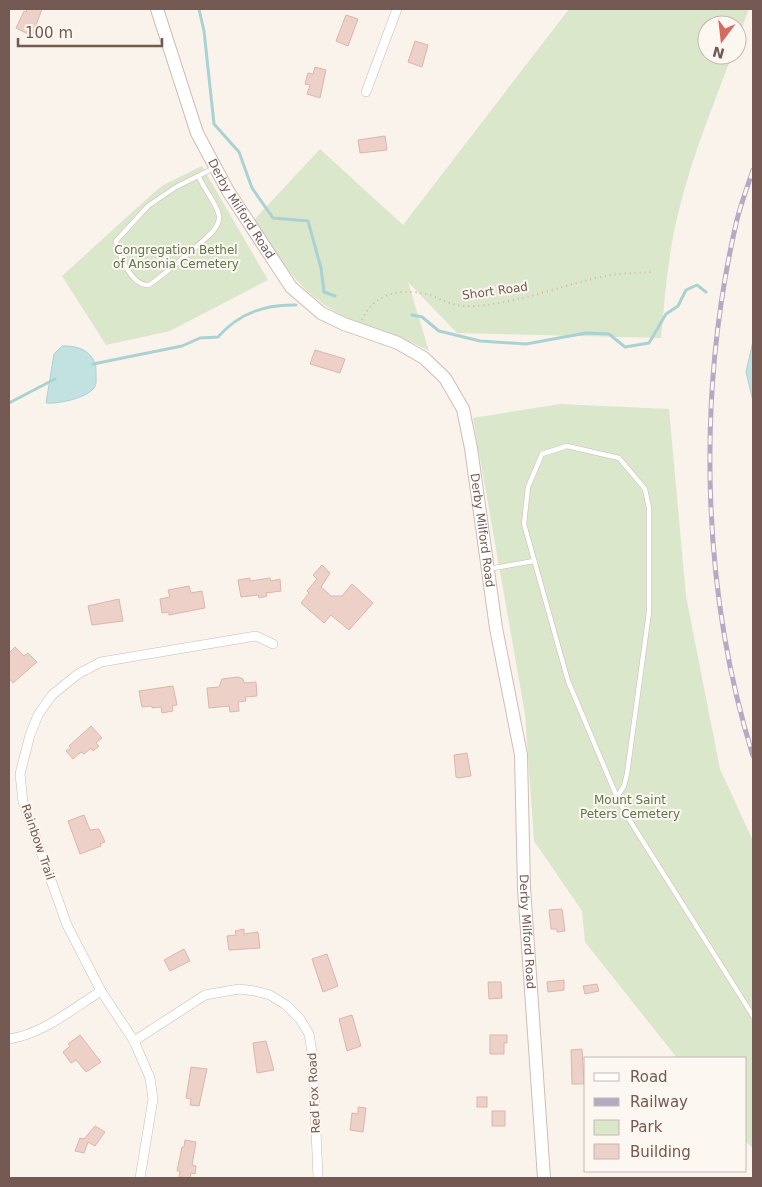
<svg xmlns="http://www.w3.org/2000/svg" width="762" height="1187" viewBox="0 0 762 1187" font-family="'DejaVu Sans',sans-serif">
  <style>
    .green { fill: #dae7cb }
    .water { fill: #c2e2e2; stroke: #aad2d3 }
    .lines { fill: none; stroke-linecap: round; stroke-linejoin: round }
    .stream { stroke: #aad2d3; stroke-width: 3 }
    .building { fill: #edd0c7; stroke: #ddb6a9 }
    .lane-casing { stroke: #ccbab3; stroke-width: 5.5 }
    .street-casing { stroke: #ccbab3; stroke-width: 10 }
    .secondary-casing { stroke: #d0bcb3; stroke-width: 14 }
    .path { stroke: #d2b3a9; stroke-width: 2; stroke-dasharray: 1 4; stroke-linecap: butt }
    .lane { stroke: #fff; stroke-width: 4.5 }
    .street { stroke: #fff; stroke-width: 9 }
    .secondary { stroke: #fff; stroke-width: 12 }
    .rail-casing { stroke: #b5aac4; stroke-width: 5 }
    .rail { stroke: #fdf7f2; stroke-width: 3; stroke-dasharray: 9; stroke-linecap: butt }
    .labels { text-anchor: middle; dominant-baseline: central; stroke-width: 4; stroke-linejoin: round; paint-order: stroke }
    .street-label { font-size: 12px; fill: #735951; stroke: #fdf7f2 }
    .park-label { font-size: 12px; fill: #5e774b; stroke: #fdf7f2 }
  </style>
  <rect width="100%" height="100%" fill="#faf3ec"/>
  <g class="green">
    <path d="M569 9H749L737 41V25H707V55H732C713 106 692 157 679 210 668 253 665 295 661 338L457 333 408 282 429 351C403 336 375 330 348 318 303 298 279 260 254 220L320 149 403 225Z"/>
    <path d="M202 166 268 280 170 331 106 345 62 276 150 196 163 185Z"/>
    <path d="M560 404 669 409 686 596 720 769 753 841V1148L746 1142V1058H677L585 942 582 911 534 841 525 714 473 418Z"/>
  </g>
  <g class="water">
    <path d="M753 341V401L746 372Z"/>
    <path d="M62 346C80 345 97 353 96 373 96 378 97 384 94 388 85 399 58 404 46 403L54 354Z"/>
  </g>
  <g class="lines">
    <g class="stream">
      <path d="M199 9 204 31 214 124 239 152 252 188 273 218 308 221 321 268 324 292 335 296"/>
      <path d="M412 315 422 317 439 331 480 341 526 344 586 333 609 334 625 347 649 343 666 314 678 306 686 290 697 285 706 292"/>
      <path d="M93 364 182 346 200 338 218 337C239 313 265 304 296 305"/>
      <path d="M9 403 55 379"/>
    </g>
  </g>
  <g class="building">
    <path d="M27 9H42L32 36 16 28 24 11 26 12Z"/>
    <path d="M346 15 358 19 348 46 336 41Z"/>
    <path d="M415 41 428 45 422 67 408 62Z"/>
    <path d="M315 67 326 70 320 98 307 94 310 85 305 84 308 73 313 74Z"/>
    <path d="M385 136 387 150 360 153 358 140Z"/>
    <path d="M315 350 345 359 340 373 310 364Z"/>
    <path d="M322 565 330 573 321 587 331 596H342L352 584 373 603 349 630 331 615 324 623 301 603 309 593 307 591 317 579 313 575Z"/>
    <path d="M250 578V581L270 578 271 581 280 579 281 591 266 593 267 596 259 598 258 595 241 597 238 580Z"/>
    <path d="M189 586 191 593 202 591 205 608 169 615V612L162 613 160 599 170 597 168 590Z"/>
    <path d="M119 599 123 621 92 625 88 606Z"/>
    <path d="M15 647 24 656 28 653 37 662 13 683 9 678V653Z"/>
    <path d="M238 677 243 679 244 683 256 682 257 696 245 697 246 701 238 702 239 711 230 712 229 706 209 708 207 688 219 687 222 679Z"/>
    <path d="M173 686 177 705 172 706 173 711 162 713 161 707 152 708V706L142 707 139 691Z"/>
    <path d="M91 726 102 738 96 743 99 746 93 751 91 748 84 754 81 752 73 759 66 751 71 748 69 746Z"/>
    <path d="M467 753 471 776 459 778 456 777 454 755Z"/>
    <path d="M84 815 90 830 99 829 105 842 100 844 101 846 80 854 68 821Z"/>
    <path d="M562 909 565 931 557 932V929H551L549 910Z"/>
    <path d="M244 929V934L258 932 260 948 229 950 227 936 236 935 235 931Z"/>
    <path d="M184 949 190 961 170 971 164 960Z"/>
    <path d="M327 954 338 986 323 992 312 959Z"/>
    <path d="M564 980V990L548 992 547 982Z"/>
    <path d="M488 982H501L502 998 489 999Z"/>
    <path d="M597 984 599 991 585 994 583 986Z"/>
    <path d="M352 1015 361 1046 347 1051 339 1019Z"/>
    <path d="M80 1035 101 1062 86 1072 76 1060 71 1063 63 1052 70 1046 68 1044Z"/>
    <path d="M490 1035H507V1043H504V1054H490Z"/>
    <path d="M266 1041 274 1070 257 1073 253 1043Z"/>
    <path d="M582 1049 584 1084H572L571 1050Z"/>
    <path d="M191 1067 207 1069 199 1106 190 1105 191 1099 186 1098Z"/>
    <rect x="477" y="1097" width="10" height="10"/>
    <path d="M358 1107 366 1108 363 1132 350 1130 352 1113 358 1114Z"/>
    <rect x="492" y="1111" width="13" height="15"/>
    <path d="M95 1126 105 1132 95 1146 88 1142 84 1153 75 1151 80 1138 84 1139Z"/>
    <path d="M185 1140 196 1142 192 1165 196 1166 195 1174 191 1173 190 1178 179 1177 180 1171H177L182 1147H184Z"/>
  </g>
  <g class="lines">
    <g class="lane-casing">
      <g id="lane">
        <path d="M199 177C203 188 220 208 219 218 219 225 212 233 207 237 201 243 152 285 148 285 132 286 118 254 116 241L148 206 176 187 214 168"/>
        <path d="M488 569 534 561"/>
        <path d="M617 797 624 786 627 774 649 612V508L645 489 619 458 567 446 542 454 528 487 524 524 568 681 617 797 627 816 753 1016"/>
      </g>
    </g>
    <g class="street-casing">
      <g id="street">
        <path d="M366 92 397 9"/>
        <path d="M9 1039C43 1034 72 1009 101 991"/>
        <path d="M134 1041 205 995 239 989 255 991 270 995 286 1005 300 1019 309 1034 313 1058 318 1178"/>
        <path d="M140 1178 153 1099 150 1078 134 1041 101 991 67 925 23 802 20 774 30 735 38 715 52 695 78 674 101 662 256 636 273 644"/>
      </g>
    </g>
    <g class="secondary-casing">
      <g id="secondary">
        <path id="s1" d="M157 9 197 133 228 191 291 287 321 313 344 324 398 343 424 358 445 378 463 409 471 448 496 628 521 755 524 888 544 1178"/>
      </g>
    </g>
    <path class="path" d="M362 320C373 294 399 288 426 294 438 297 450 305 462 306 509 308 565 283 611 275 625 273 639 273 653 272"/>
    <use href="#lane" class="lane"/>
    <use href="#street" class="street"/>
    <use href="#secondary" class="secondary"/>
    <g class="rail-casing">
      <path id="rail" d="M753 170C747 188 740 206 736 224 697 394 701 589 753 756"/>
    </g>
    <use href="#rail" class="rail"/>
  </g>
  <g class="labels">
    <g class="street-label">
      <text stroke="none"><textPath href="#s1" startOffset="218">Derby Milford Road</textPath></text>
      <text transform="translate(495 291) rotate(-8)">Short Road</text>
      <text stroke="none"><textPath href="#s1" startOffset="651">Derby Milford Road</textPath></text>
      <text transform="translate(38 842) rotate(71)">Rainbow Trail</text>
      <text stroke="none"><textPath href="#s1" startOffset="1056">Derby Milford Road</textPath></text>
      <text transform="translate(314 1093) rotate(-93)">Red Fox Road</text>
    </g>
    <g class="park-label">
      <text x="176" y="250">Congregation Bethel<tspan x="176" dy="14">of Ansonia Cemetery</tspan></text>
      <text x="630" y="800">Mount Saint<tspan x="630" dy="14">Peters Cemetery</tspan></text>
    </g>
  </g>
  <rect width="762" height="1187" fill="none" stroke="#735951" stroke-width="20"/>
  <rect x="584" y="1057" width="162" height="115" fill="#fdf7f2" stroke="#c6b8b2"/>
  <rect x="594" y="1073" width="25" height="8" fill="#ffffff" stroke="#c6b8b2"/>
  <text x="630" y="1082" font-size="15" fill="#735951">Road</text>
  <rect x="594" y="1098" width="25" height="8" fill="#b5aac4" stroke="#c6b8b2"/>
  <text x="630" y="1107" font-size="15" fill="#735951">Railway</text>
  <rect x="594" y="1120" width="25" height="15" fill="#dae7cb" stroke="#c6b8b2"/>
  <text x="630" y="1132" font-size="15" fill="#735951">Park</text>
  <rect x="594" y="1144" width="25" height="15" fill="#edd0c7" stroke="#c6b8b2"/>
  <text x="630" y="1157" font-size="15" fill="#735951">Building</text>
  <g transform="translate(722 40) rotate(195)"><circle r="24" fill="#fdf7f2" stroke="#c6b8b2"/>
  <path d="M0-4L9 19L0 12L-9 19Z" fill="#d46a61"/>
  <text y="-8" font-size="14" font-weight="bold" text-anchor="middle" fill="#735951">N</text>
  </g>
  <path d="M18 38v8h144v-8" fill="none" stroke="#735951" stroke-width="2.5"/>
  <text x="25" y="38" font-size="15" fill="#735951" stroke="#fdf7f2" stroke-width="4" paint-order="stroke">100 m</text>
</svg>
